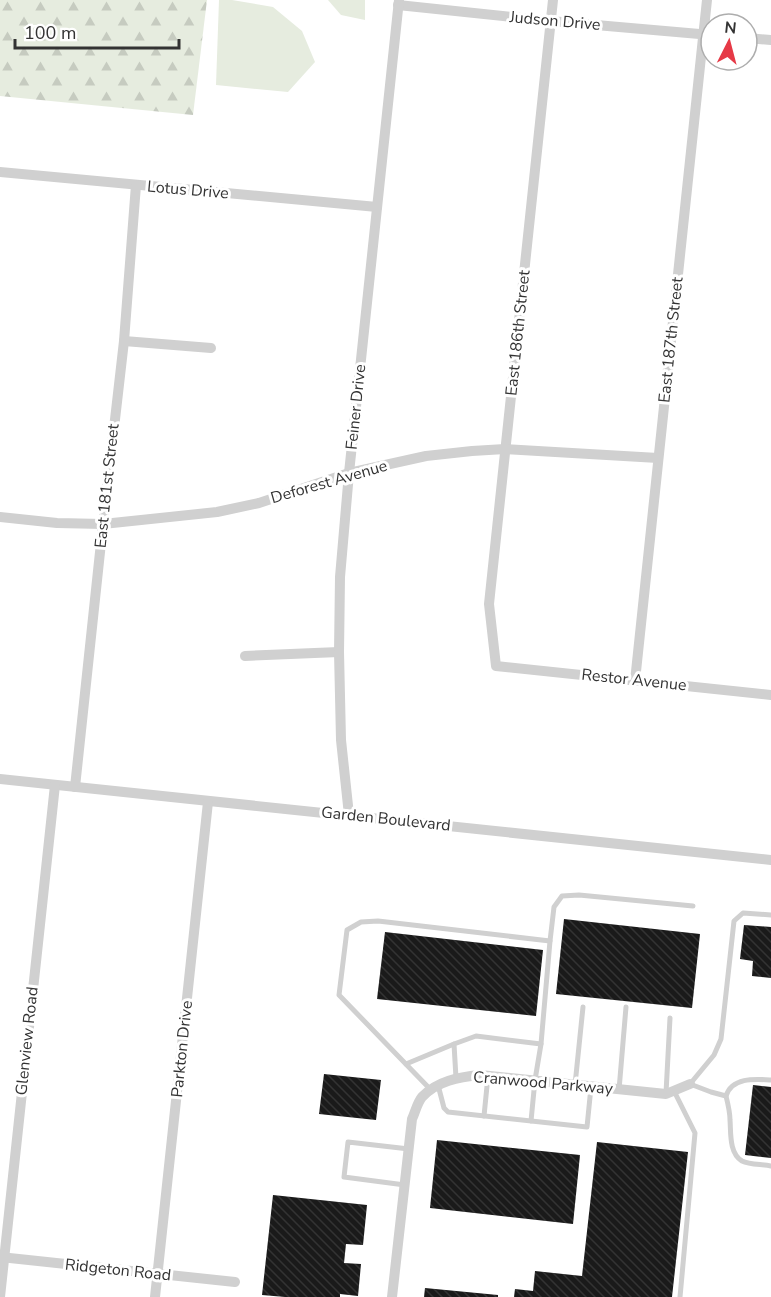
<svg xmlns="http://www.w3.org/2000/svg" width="771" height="1297" viewBox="0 0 771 1297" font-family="'Nunito Sans',sans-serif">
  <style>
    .forest { fill: url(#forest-firs) }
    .pitch { fill: #e6ecdf }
    .building { fill: url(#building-back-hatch) }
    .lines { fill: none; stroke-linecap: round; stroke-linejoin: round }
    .lane { stroke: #d0d0d0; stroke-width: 5 }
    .street { stroke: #d0d0d0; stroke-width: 10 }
    .labels { text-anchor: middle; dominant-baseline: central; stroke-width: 6; stroke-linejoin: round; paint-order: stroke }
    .street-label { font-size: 16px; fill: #333; stroke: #fff }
  </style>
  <defs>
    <pattern id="forest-firs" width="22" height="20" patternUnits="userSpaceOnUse" patternTransform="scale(1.5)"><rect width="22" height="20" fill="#e6ecdf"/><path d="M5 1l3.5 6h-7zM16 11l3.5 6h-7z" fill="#c6cbc0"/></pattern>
    <pattern id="building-back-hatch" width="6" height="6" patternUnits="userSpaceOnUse" patternTransform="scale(1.5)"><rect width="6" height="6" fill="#1a1a1a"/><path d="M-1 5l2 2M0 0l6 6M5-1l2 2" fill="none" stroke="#333"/></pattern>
  </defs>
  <rect width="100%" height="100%" fill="#fff"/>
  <path class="forest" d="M0 0H207L193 115 0 96Z"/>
  <g class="pitch">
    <path d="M219 0H232L273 7 302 31 315 62 288 92 216 85Z"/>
    <path d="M328 0H365V20L341 15Z"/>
  </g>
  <g class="building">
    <path d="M564 919 700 934 692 1008 556 994Z"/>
    <path d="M744 925 771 927V978L752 976 753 961 740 959Z"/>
    <path d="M385 932 543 950 536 1016 377 999Z"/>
    <path d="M324 1074 381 1080 376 1120 319 1114Z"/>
    <path d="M753 1085 771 1087V1158L745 1155Z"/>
    <path d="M437 1140 580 1155 573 1224 430 1208Z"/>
    <path d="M597 1142 688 1152 672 1297H514L515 1289 533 1291 535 1271 582 1276Z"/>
    <path d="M273 1195 367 1205 363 1245 346 1244 344 1263 361 1264 358 1296 340 1294V1297H285L262 1295Z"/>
    <path d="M425 1288 498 1295V1297H424Z"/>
  </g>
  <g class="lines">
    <g class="lane">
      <path d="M771 915 743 913 734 921 721 1039 714 1055 690 1084 711 1092 726 1096C732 1077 755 1079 771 1080"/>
      <path d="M406 1064 454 1044"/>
      <path d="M456 1078 454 1044 476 1036 541 1044"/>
      <path d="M438 1085 444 1108 448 1112 587 1127 591 1087"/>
      <path d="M575 1085 583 1007"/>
      <path d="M431 1090 339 995 347 930 361 922 378 921 550 941 554 907 562 896 579 895 693 906"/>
      <path d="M619 1090 626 1007"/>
      <path d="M674 1091 695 1133 680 1297"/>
      <path d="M666 1093 670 1018"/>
      <path d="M726 1096C728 1104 730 1112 730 1120 731 1133 729 1153 742 1161 750 1165 762 1164 771 1166"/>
      <path d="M484 1116 488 1076"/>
      <path d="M531 1121 535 1080 541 1044 550 941"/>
      <path d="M405 1185 344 1177 348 1142 409 1149"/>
    </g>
    <g class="street">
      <path d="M553 0 489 604 496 666 771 695"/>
      <path d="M398 5 550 21 711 35"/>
      <path d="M747 38 771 40"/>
      <path d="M0 172 377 207"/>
      <path d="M124 341 211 348"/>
      <path d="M0 517 57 523 103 524 217 512 259 503 349 473 426 456 472 451 505 449 658 458"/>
      <path d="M245 656 339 652"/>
      <path d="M635 681 707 0"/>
      <path d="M0 779 771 860"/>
      <path d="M75 787 103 524 124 341 136 185"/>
      <path d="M349 815 341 740 339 652 340 577 349 473 399 0"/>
      <path d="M0 1257 235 1282"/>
      <path d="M0 1297 55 785"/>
      <path d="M155 1297 208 802"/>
      <path d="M392 1297 412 1119C415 1113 417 1103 422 1097 437 1081 459 1077 480 1075L666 1094 690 1084"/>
    </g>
  </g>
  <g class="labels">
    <g class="street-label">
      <text transform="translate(555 21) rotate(5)">Judson Drive</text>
      <text transform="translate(188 190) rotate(5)">Lotus Drive</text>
      <text transform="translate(518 333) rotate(-84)">East 186th Street</text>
      <text transform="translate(671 340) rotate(-84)">East 187th Street</text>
      <text transform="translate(356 407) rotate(-84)">Feiner Drive</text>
      <text transform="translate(329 482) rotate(-16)">Deforest Avenue</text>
      <text transform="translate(107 486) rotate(-84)">East 181st Street</text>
      <text transform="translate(634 680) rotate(6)">Restor Avenue</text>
      <text transform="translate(386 819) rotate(6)">Garden Boulevard</text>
      <text transform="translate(27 1041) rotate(-84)">Glenview Road</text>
      <text transform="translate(182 1049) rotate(-84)">Parkton Drive</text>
      <text transform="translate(543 1083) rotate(5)">Cranwood Parkway</text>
      <text transform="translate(118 1270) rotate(6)">Ridgeton Road</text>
    </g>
  </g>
  <g transform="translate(729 42) rotate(6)"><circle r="28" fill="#ffffff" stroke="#adadad" stroke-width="1.5"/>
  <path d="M0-4.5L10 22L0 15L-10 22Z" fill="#e63946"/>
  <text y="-9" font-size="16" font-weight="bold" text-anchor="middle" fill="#333333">N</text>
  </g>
  <path d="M15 39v9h164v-9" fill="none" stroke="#333333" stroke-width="3"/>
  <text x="24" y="39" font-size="18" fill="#333333" stroke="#ffffff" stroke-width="4.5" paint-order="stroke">100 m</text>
</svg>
